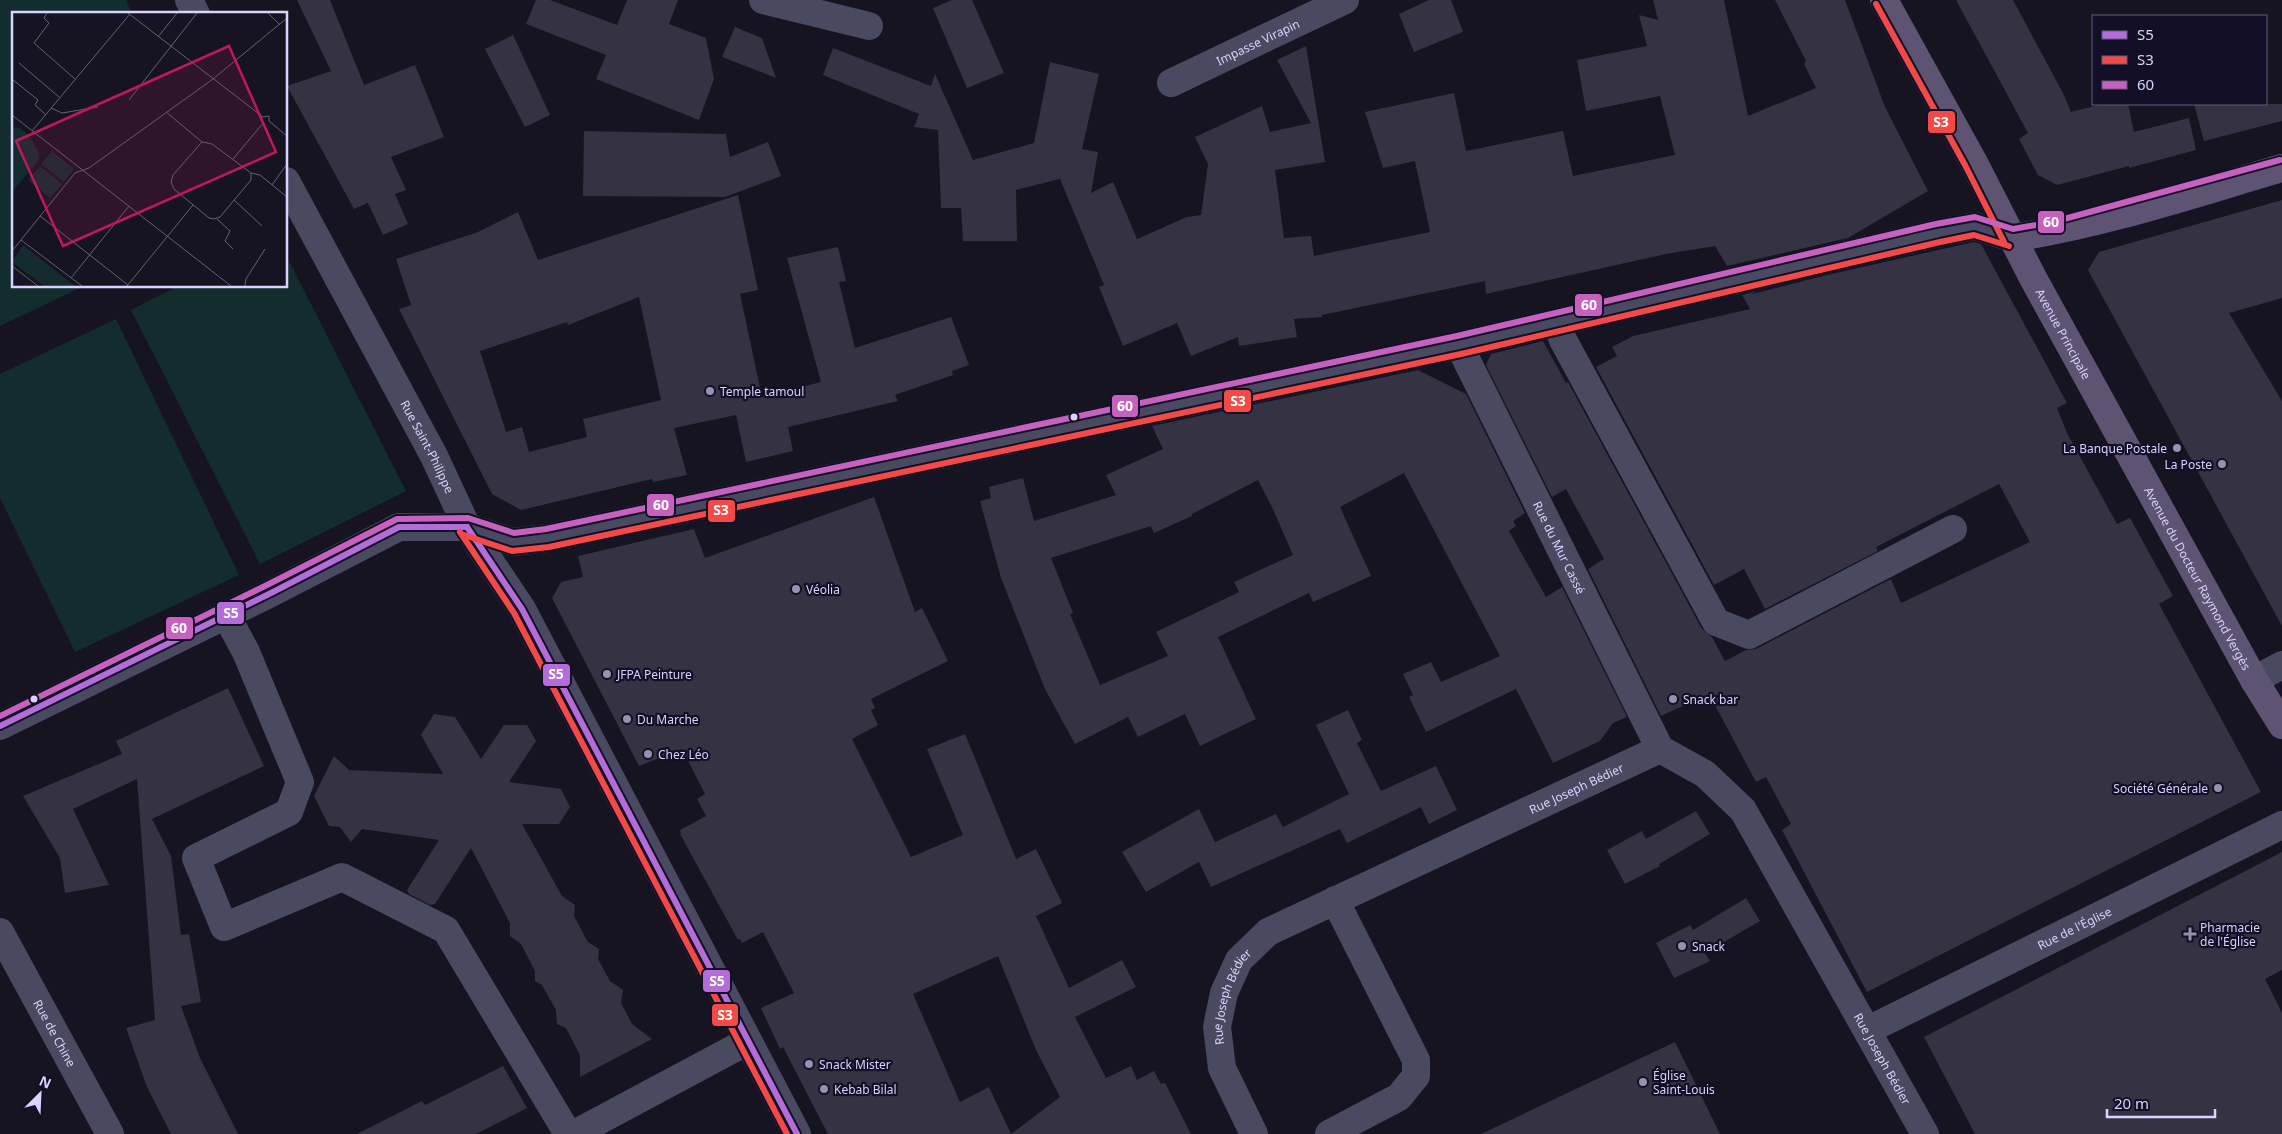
<svg xmlns="http://www.w3.org/2000/svg" width="2282" height="1134" viewBox="0 0 2282 1134" font-family="'Noto Sans',sans-serif">
  <style>
    .garden { fill: #132c2d }
    .building { fill: #343243; fill-rule: evenodd }
    .lines { fill: none; stroke-linecap: round; stroke-linejoin: round }
    .minor { stroke: #4a4962; stroke-width: 28 }
    .major { stroke: #5e5373; stroke-width: 28 }
    .bus-1-casing { stroke: #130f26; stroke-width: 10 }
    .bus-2-casing { stroke: #130f26; stroke-width: 10 }
    .bus-3-casing { stroke: #130f26; stroke-width: 10 }
    .bus-1 { stroke: #b46dd8; stroke-width: 6 }
    .bus-2 { stroke: #f34947; stroke-width: 6 }
    .bus-3 { stroke: #c761bf; stroke-width: 6 }
    .poi-dot { fill: #9591b1; stroke: #130f26; stroke-width: 2 }
    .bus-dot { fill: #d9d4ff; stroke: #130f26; stroke-width: 2 }
    .labels { text-anchor: middle; dominant-baseline: central; stroke-width: 4.5; stroke-linejoin: round; paint-order: stroke }
    .street-label { font-size: 12px; fill: #d9d4ff; stroke: #130f26 }
    .poi-label { font-size: 12px; fill: #d9d4ff; stroke: #130f26; text-anchor: start }
    .inset-road { fill: none; stroke: #64617a; stroke-width: 1 }
    .view { fill: #c2185b; fill-opacity: 0.15; stroke: #c2185b; stroke-width: 2.5 }
    .inset-edge { fill: none; stroke: #d9d4ff; stroke-width: 2.5 }
    .line-badge { stroke: #130f26; stroke-width: 2 }
    .badge-label { font-size: 14px; text-anchor: middle; font-weight: bold; fill: #fff }
  </style>
  <rect width="100%" height="100%" fill="#161421"/>
  <g class="garden">
    <path d="M0 0H126L132 14H14V286H84L0 326Z"/>
    <path d="M286 255 406 491 260 564 131 310 178 286H286Z"/>
    <path d="M116 319 239 575 75 652 0 498V374Z"/>
  </g>
  <g class="building">
    <path d="M297 0H330L364 85 415 65 444 137 391 157 406 190 395 194 408 224 383 235 368 203 354 209 287 86 331 71Z"/>
    <path d="M536 0H550L617 25 627 0H678L669 24 706 38 714 79 699 120 596 79 606 55 526 24Z"/>
    <path d="M952 0H972L1004 73 967 88 933 8Z"/>
    <path d="M1429 0H1451L1463 32 1414 52 1399 14Z"/>
    <path d="M1653 0H1724L1748 116 1816 88 1804 64 1806 61 1775 0H1845L1885 107 1928 191 1848 238 1727 266 1715 246 1666 254 1486 294 1485 281 1322 315V317L1294 319 1297 337 1239 346 1238 337 1191 356 1177 323 1123 346 1099 287 1104 285 1060 179 1016 190 1017 241H963L961 208H941L938 130 914 127 919 114 823 75 833 48 931 86 935 74 973 160 1034 143 1050 62 1099 74 1082 149 1098 152 1091 193 1113 182 1137 239 1187 217 1201 215 1208 164 1195 137 1262 106 1270 132 1311 123 1277 60 1306 46 1325 162 1275 170 1284 238 1311 236 1314 256 1430 232 1415 161 1383 168 1365 112 1454 93 1466 151 1563 131 1573 176 1675 155 1660 96 1586 111 1577 60 1647 46 1639 15 1658 20Z"/>
    <path d="M1956 0H2013L2064 95 2071 112 2103 104H2128L2134 132 2189 118 2196 150 2129 168V166L2057 185 2038 175 2019 139 2028 133Z"/>
    <path d="M735 27 762 38 776 78 722 57Z"/>
    <path d="M513 35 550 115 525 127 485 49Z"/>
    <path d="M2194 104H2282V121L2204 141Z"/>
    <path d="M584 131 726 134 730 157 768 142 781 176 725 197 583 196Z"/>
    <path d="M738 195 758 290 740 294 762 397 821 382 787 258 838 247 846 281 839 282 855 348 951 317 969 365 952 371 953 375 895 395 898 401 788 427 793 451 746 462 736 415 674 428 687 475 653 482 652 479 521 510 492 494 399 309 411 305 396 259 478 232 518 212 538 260ZM639 297 661 400 583 419 587 437 529 452 522 427 506 432 480 351 567 322 568 325Z"/>
    <path d="M2282 200V298L2229 313 2282 401V626L2088 270 2099 252Z"/>
    <path d="M1974 242 1981 244 2067 403 2057 408 2067 433 2117 524 2130 518 2173 596 2159 604 2261 792 1867 992 1782 830 1791 824 1766 777 1756 782 1709 694 1661 716 1588 569 1604 559 1566 489 1552 497 1486 365 1491 354 1543 341 1566 383 1568 382 1702 629 1712 637 1725 661 1746 650 1756 649 1891 579 1901 603 2030 542 1999 484 1876 547 1878 551 1765 609 1744 569 1714 585 1596 367 1617 356 1612 347 1633 336 1750 309 1742 295 1758 291 1752 294 1827 275Z"/>
    <path d="M1418 370 1466 394 1525 513 1513 521 1516 526 1509 531 1546 597 1562 587 1627 717 1613 723 1600 741 1553 763 1516 689 1426 732 1409 697 1413 695 1403 674 1431 662 1441 682 1500 656 1404 473 1340 507 1371 576 1313 602 1309 593 1218 637 1256 719 1200 746 1185 714 1138 737 1128 717 1075 744 1045 689 1001 578 980 501 991 498 989 487 1023 478 1034 521 1116 495 1106 475 1163 449 1152 426ZM1258 480 1272 507 1293 555 1234 582 1239 592 1156 632 1168 656 1100 685 1070 614 1073 613 1051 558 1151 526 1154 533 1192 516V514Z"/>
    <path d="M874 497 915 612 922 608 948 661 871 699 875 708 871 710 878 725 852 739 911 857 963 835 927 749 965 734 1016 859 1036 849 1062 903 1036 916 1069 988 1122 960 1136 987 1075 1017 1106 1078 1131 1066 1137 1080 1154 1071 1161 1084 1165 1083 1191 1134H828L783 1047 780 1049 761 1008 794 993 763 932 742 943 740 939 738 940 680 834 681 833 680 830 706 816 697 799 705 794 682 749 639 766 552 598 561 582 583 577 578 556 694 529 705 558ZM998 956 1036 1050 1060 1097 1011 1134 989 1087 960 1102 913 994Z"/>
    <path d="M228 688 264 766 152 819 171 856 181 935 189 934 201 1002 181 1006 200 1058 238 1134H171L147 1087 126 1028 155 1020 137 779 73 809 109 885 65 893 60 858 23 796 122 754 116 741Z"/>
    <path d="M1348 710 1362 740 1357 743 1381 791 1436 766 1457 810 1429 824 1421 807 1347 843 1340 829 1211 887 1199 862 1146 892 1122 852 1199 809 1215 842 1276 814 1283 827 1349 794 1316 725Z"/>
    <path d="M434 714 455 717 481 759 504 725H527L536 741 509 782 561 789 570 807 559 824H522L562 896 575 905 574 916 588 942 599 949 598 959 610 981 623 990 621 1003 632 1024 652 1039 580 1077V1055L566 1028 557 1024 556 1010 542 985 535 981V971L521 944 510 936V923L471 848 435 904 430 905 409 894 407 890 439 840 362 829 351 842 340 827 329 826 314 796 334 756 349 770 443 774 421 735Z"/>
    <path d="M1696 811 1710 834 1659 864 1660 866 1625 884 1607 850 1642 831 1646 839Z"/>
    <path d="M2282 852V970L2265 979 2282 1013V1134H1975L1924 1037Z"/>
    <path d="M1746 898 1760 921 1705 953 1710 961 1674 978 1656 943 1690 925 1693 930Z"/>
    <path d="M1675 1042 1720 1134H1481Z"/>
    <path d="M503 1066 527 1108 476 1134H357L422 1101 425 1105Z"/>
  </g>
  <g class="lines">
    <g class="minor">
      <path d="M189 0 196 14"/>
      <path d="M763 0 869 26"/>
      <path id="s1" d="M1171 83 1345 0"/>
      <path id="s2" d="M286 181 434 456 467 527 522 609 797 1134"/>
      <path d="M1556 323 1563 340 1716 622 1749 635 1953 529"/>
      <path id="s3" d="M1459 345 1660 749"/>
      <path d="M226 615 246 652 300 782 289 812 196 858 224 927 342 877 446 930 568 1134"/>
      <path d="M2254 680 2282 665"/>
      <path d="M0 726 273 592 399 527H467L513 542 547 538 1459 345 1938 233 1975 226 2012 238"/>
      <path id="s4" d="M1660 749 1705 774 1743 810 1925 1134"/>
      <path id="s5" d="M0 932 110 1134"/>
      <path id="s6" d="M1868 1030 2282 825"/>
      <path d="M574 1134 748 1041"/>
      <path id="s7" d="M1254 1134 1222 1068 1217 1027 1224 993 1239 960 1268 932 1660 749"/>
      <path d="M1329 1134 1399 1097 1416 1076V1060L1335 900"/>
    </g>
    <g class="major">
      <path id="s8" d="M1884 0 1973 161 2033 278 2254 680 2282 725"/>
      <path d="M2012 238C2104 224 2193 194 2282 168"/>
    </g>
    <g class="bus-1-casing">
      <g id="bus-1">
        <path d="M467 527 522 609 797 1134"/>
        <path d="M0 726 273 592 399 527H467"/>
      </g>
    </g>
    <g class="bus-2-casing">
      <g id="bus-2">
        <path d="M1876 4 1965 165 2004 242"/>
        <path d="M460 532 514 613 787 1134"/>
        <path d="M464 535 512 551 549 547 1461 354 1940 242 1974 235 2009 246"/>
      </g>
    </g>
    <g class="bus-3-casing">
      <path id="bus-3" d="M0 716 269 584 397 519 468 518 514 533 546 529 1457 336 1936 224 1975 217 2013 229 2053 222 2280 160"/>
    </g>
    <use href="#bus-1" class="bus-1"/>
    <use href="#bus-2" class="bus-2"/>
    <use href="#bus-3" class="bus-3"/>
  </g>
  <g class="poi-dot">
    <circle cx="710" cy="391" r="5"/>
    <circle cx="2177" cy="448" r="5"/>
    <circle cx="2222" cy="464" r="5"/>
    <circle cx="796" cy="589" r="5"/>
    <circle cx="607" cy="674" r="5"/>
    <circle cx="1673" cy="699" r="5"/>
    <circle cx="627" cy="719" r="5"/>
    <circle cx="648" cy="754" r="5"/>
    <circle cx="2218" cy="788" r="5"/>
    <path d="M2187.5 926.5h5v5h5v5h-5v5h-5v-5h-5v-5h5z"/>
    <circle cx="1682" cy="946" r="5"/>
    <circle cx="809" cy="1064" r="5"/>
    <circle cx="1643" cy="1082" r="5"/>
    <circle cx="824" cy="1089" r="5"/>
  </g>
  <g class="bus-dot">
    <circle cx="1074" cy="417" r="4.5"/>
    <circle cx="34" cy="699" r="4.5"/>
  </g>
  <g class="labels">
    <g class="street-label">
      <text stroke="none"><textPath href="#s1" startOffset="96">Impasse Virapin</textPath></text>
      <text stroke="none"><textPath href="#s8" startOffset="379">Avenue Principale</textPath></text>
      <text stroke="none"><textPath href="#s2" startOffset="301">Rue Saint-Philippe</textPath></text>
      <text stroke="none"><textPath href="#s3" startOffset="226">Rue du Mur Cassé</textPath></text>
      <text stroke="none"><textPath href="#s8" startOffset="658">Avenue du Docteur Raymond Vergès</textPath></text>
      <text stroke="none"><textPath href="#s7" startOffset="566">Rue Joseph Bédier</textPath></text>
      <text stroke="none"><textPath href="#s6" startOffset="230">Rue de l'Église</textPath></text>
      <text stroke="none"><textPath href="#s7" startOffset="148">Rue Joseph Bédier</textPath></text>
      <text stroke="none"><textPath href="#s5" startOffset="115">Rue de Chine</textPath></text>
      <text stroke="none"><textPath href="#s4" startOffset="389">Rue Joseph Bédier</textPath></text>
    </g>
    <g class="poi-label">
      <text x="720" y="391">Temple tamoul</text>
      <text x="2167" y="448" text-anchor="end">La Banque Postale</text>
      <text x="2212" y="464" text-anchor="end">La Poste</text>
      <text x="806" y="589">Véolia</text>
      <text x="617" y="674">JFPA Peinture</text>
      <text x="1683" y="699">Snack bar</text>
      <text x="637" y="719">Du Marche</text>
      <text x="658" y="754">Chez Léo</text>
      <text x="2208" y="788" text-anchor="end">Société Générale</text>
      <text x="2200" y="927">Pharmacie<tspan x="2200" dy="14">de l'Église</tspan></text>
      <text x="1692" y="946">Snack</text>
      <text x="819" y="1064">Snack Mister</text>
      <text x="1653" y="1075">Église<tspan x="1653" dy="14">Saint-Louis</tspan></text>
      <text x="834" y="1089">Kebab Bilal</text>
    </g>
  </g>
  <g transform="translate(12 12)">
    <rect width="275" height="275" fill="#161421"/>
    <path d="M11 233 63 274H32L0 250Z" fill="#132c2d"/>
    <path d="M0 115 8 116 19 126 27 141 26 149 0 180ZM40 139 62 157 52 170 29 152ZM28 154 50 172 38 186 16 168Z" fill="#132c2d"/>
    <path class="inset-road" d="M35 1 32 6 37 11 22 31 63 67M116 1 242 98 251 105 257 104V109M256 1 268 13M146 25 165 1M7 51 47 85M0 67 26 88 23 93 34 103M201 67 275 6M117 88 185 1M39 96 50 101 86 95M154 100 190 130 200 132 239 161V168L208 205 202 207 197 206 162 177 159 170 161 163 190 130M0 103 219 274M257 109 275 124M20 119 118 2M221 147 252 110M239 161 248 163 275 185M260 173 275 152M222 188 250 214M28 204 116 273M205 207 218 219 213 229 221 237M9 228 70 274M0 239 63 161 77 156 201 67M0 254 26 274M59 266 117 194M115 274 181 193M233 274 234 267 253 237"/>
    <path class="view" d="M217 34 264 140 51 234 4 129Z"/>
    <rect width="275" height="275" class="inset-edge"/>
  </g>
  <g class="line-badge">
    <rect x="1927" y="110" width="29" height="24" rx="5" fill="#f34947"/>
    <rect x="2037" y="210" width="28" height="24" rx="5" fill="#c761bf"/>
    <rect x="1574" y="293" width="29" height="24" rx="5" fill="#c761bf"/>
    <rect x="1223" y="389" width="29" height="24" rx="5" fill="#f34947"/>
    <rect x="1111" y="394" width="28" height="24" rx="5" fill="#c761bf"/>
    <rect x="646" y="493" width="29" height="24" rx="5" fill="#c761bf"/>
    <rect x="707" y="499" width="29" height="24" rx="5" fill="#f34947"/>
    <rect x="216" y="601" width="29" height="24" rx="5" fill="#b46dd8"/>
    <rect x="165" y="616" width="29" height="24" rx="5" fill="#c761bf"/>
    <rect x="542" y="663" width="29" height="24" rx="5" fill="#b46dd8"/>
    <rect x="702" y="969" width="29" height="24" rx="5" fill="#b46dd8"/>
    <rect x="711" y="1003" width="28" height="24" rx="5" fill="#f34947"/>
  </g>
  <g class="badge-label">
    <text x="1941" y="127">S3</text>
    <text x="2051" y="227">60</text>
    <text x="1589" y="310">60</text>
    <text x="1238" y="406">S3</text>
    <text x="1125" y="411">60</text>
    <text x="661" y="510">60</text>
    <text x="721" y="515">S3</text>
    <text x="231" y="618">S5</text>
    <text x="179" y="633">60</text>
    <text x="556" y="679">S5</text>
    <text x="717" y="986">S5</text>
    <text x="725" y="1020">S3</text>
  </g>
  <rect x="2092" y="15" width="175" height="90" fill="#130f26" stroke="#625e7d"/>
  <rect x="2102" y="31" width="25" height="8" fill="#b46dd8" stroke="#625e7d"/>
  <text x="2137" y="40" font-size="15" fill="#d9d4ff">S5</text>
  <rect x="2102" y="56" width="25" height="8" fill="#f34947" stroke="#625e7d"/>
  <text x="2137" y="65" font-size="15" fill="#d9d4ff">S3</text>
  <rect x="2102" y="81" width="25" height="8" fill="#c761bf" stroke="#625e7d"/>
  <text x="2137" y="90" font-size="15" fill="#d9d4ff">60</text>
  <g transform="translate(40 1094) rotate(24)" stroke="#130f26" stroke-width="4" paint-order="stroke">
  <path d="M0-4L9 19L0 12L-9 19Z" fill="#d9d4ff"/>
  <text y="-8" font-size="14" font-weight="bold" text-anchor="middle" fill="#d9d4ff">N</text>
  </g>
  <path d="M2107 1109v8h108v-8" fill="none" stroke="#d9d4ff" stroke-width="2.5"/>
  <text x="2114" y="1109" font-size="15" fill="#d9d4ff" stroke="#130f26" stroke-width="4" paint-order="stroke">20 m</text>
</svg>
